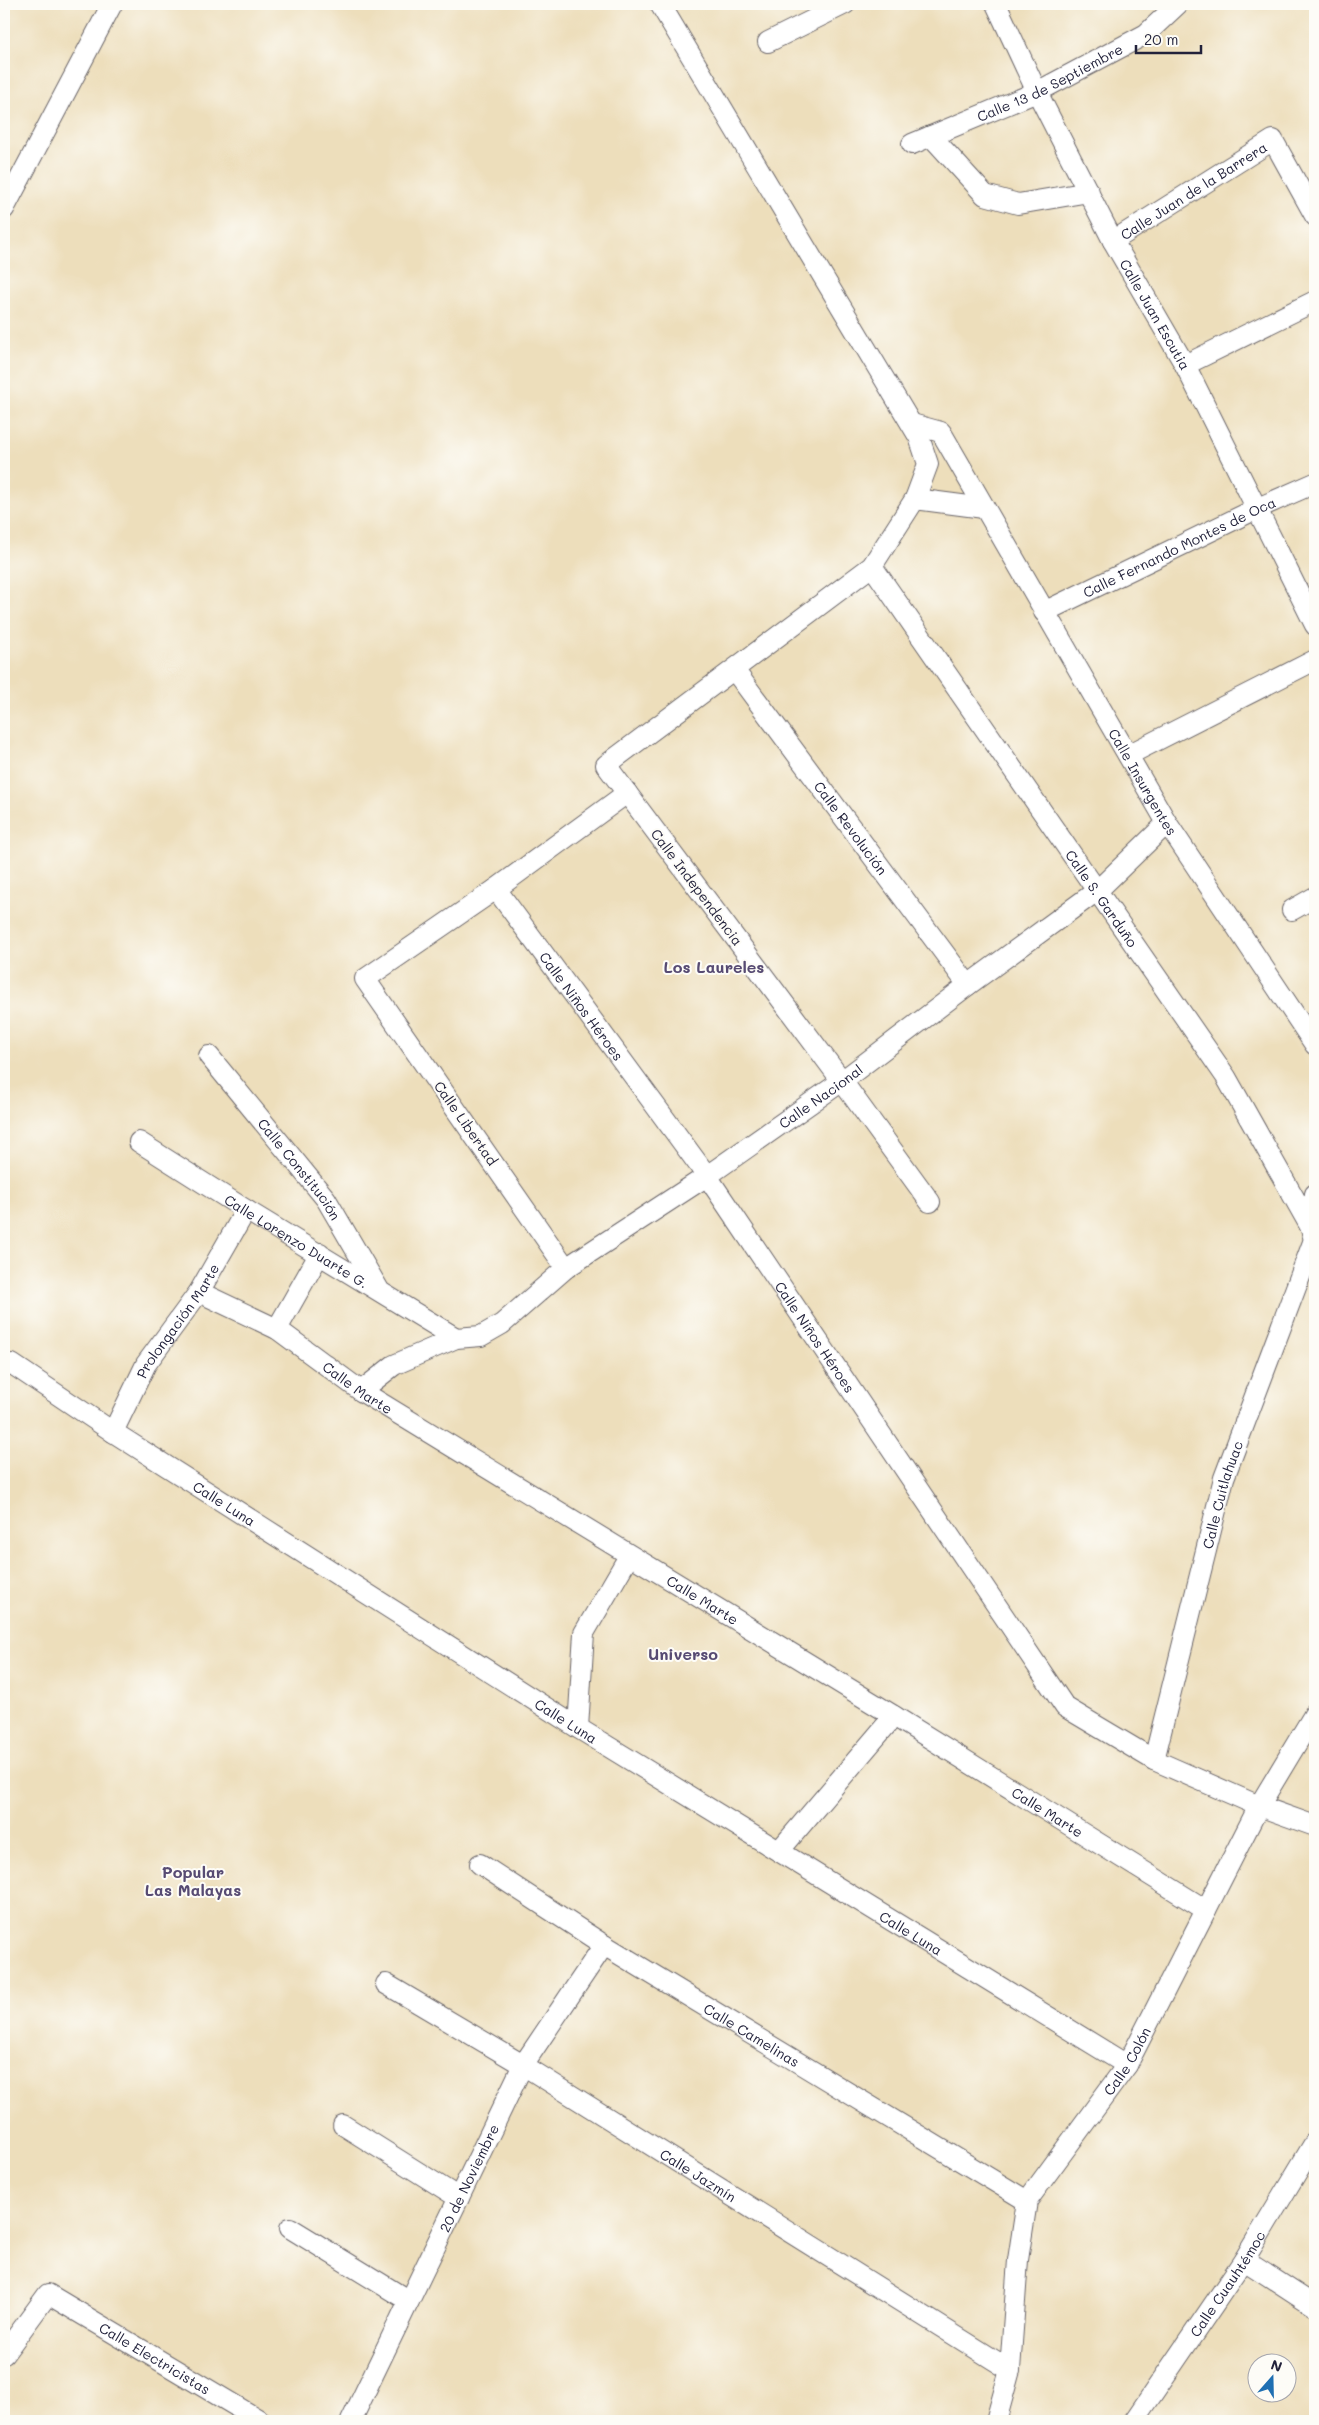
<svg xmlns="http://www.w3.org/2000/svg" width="1319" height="2425" viewBox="0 0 1319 2425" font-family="Mali,sans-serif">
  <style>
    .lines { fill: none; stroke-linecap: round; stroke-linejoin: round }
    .street-casing { stroke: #696468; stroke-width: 22 }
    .street { stroke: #fff; stroke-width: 20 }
    .labels { text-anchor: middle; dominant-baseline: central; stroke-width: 4; stroke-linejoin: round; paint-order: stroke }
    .street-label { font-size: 14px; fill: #22223b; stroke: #fdfcf7 }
    .quarter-label { font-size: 16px; font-weight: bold; fill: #574b73; stroke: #fdfcf7 }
  </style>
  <rect width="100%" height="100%" fill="#fdfcf7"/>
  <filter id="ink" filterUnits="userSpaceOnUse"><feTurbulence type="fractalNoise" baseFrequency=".02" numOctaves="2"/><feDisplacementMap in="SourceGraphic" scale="10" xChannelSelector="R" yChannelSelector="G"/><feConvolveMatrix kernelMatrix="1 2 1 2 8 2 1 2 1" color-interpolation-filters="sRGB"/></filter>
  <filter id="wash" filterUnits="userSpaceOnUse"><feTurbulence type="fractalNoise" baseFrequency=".0096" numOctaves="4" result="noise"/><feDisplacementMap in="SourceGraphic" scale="20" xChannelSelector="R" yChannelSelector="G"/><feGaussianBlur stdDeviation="1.12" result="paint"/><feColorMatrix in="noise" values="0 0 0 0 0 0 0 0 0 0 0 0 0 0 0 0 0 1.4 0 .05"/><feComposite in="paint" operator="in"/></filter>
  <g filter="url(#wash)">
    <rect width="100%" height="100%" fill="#eddebb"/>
  </g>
  <g filter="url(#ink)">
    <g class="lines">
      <g class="street-casing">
        <g id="street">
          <path d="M660 4 919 437 928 464 915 499"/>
          <path id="s1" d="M996 4 1037 92 1113 241 1185 365 1315 625"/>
          <path d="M768 42 845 4"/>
          <path d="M931 136 985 195 1018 204 1089 192"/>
          <path id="s2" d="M912 144 1037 92 1146 34 1178 4"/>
          <path d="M4 209 112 4"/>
          <path id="s3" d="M1113 241 1273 140 1315 216"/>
          <path d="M1185 365 1315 301"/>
          <path id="s4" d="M912 424 941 432 1167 823 1315 1045"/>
          <path id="s5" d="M872 566 1226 1077 1310 1226 1314 1239"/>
          <path id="s6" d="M1044 612 1258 508 1315 483"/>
          <path id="s7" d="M735 671 968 985"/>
          <path d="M1128 755 1315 660"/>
          <path id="s8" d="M496 889 707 1176 1065 1707 1154 1760 1259 1806 1315 1826"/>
          <path d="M1292 910 1315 897"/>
          <path id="s9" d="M209 1056 326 1199 378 1288"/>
          <path id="s10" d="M139 1142 246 1210 456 1338"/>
          <path d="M930 1202 842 1081 606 765 872 566 915 499 984 508"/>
          <path d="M1310 1226 1315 1194"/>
          <path d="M566 1268 365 979 496 889 627 793"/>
          <path id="s11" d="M199 1292 277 1329 361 1391 894 1716 1206 1910"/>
          <path d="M277 1329 320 1253"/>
          <path id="s12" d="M12 1364 113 1432 578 1728 1127 2065"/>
          <path id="s13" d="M361 1391 394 1365 456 1338 481 1336 502 1324 566 1268 707 1176 842 1081 968 985 1098 890 1167 823"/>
          <path id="s14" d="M113 1432 146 1364 199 1292 246 1210"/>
          <path d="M578 1728 584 1633 629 1556"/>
          <path id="s15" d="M1154 1760 1224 1478 1315 1237"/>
          <path d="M779 1851 894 1716"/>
          <path id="s16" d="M480 1864 604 1945 1027 2201"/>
          <path id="s17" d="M386 1984 523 2065 1010 2370"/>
          <path d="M343 2125 459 2198"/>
          <path d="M290 2228 409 2301"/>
          <path d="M1244 2260 1315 2306"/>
          <path id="s18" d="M4 2354 48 2294 261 2421"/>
          <path id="s19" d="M351 2421 523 2065 604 1945"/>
          <path id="s20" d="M996 2421 1010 2370 1018 2260 1027 2201 1127 2065 1259 1806 1315 1713"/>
          <path id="s21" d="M1134 2421 1244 2260 1315 2142"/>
        </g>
      </g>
      <use href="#street" class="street"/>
    </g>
  </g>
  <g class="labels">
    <g class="street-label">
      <text stroke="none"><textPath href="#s2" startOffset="151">Calle 13 de Septiembre</textPath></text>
      <text stroke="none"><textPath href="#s3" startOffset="95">Calle Juan de la Barrera</textPath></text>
      <text stroke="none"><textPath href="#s1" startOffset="349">Calle Juan Escutia</textPath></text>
      <text stroke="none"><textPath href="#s6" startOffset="150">Calle Fernando Montes de Oca</textPath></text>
      <text stroke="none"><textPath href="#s4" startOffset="434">Calle Insurgentes</textPath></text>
      <text stroke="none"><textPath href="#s7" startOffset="195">Calle Revolución</textPath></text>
      <text transform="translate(697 887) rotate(53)">Calle Independencia</text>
      <text stroke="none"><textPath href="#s5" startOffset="404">Calle S. Garduño</textPath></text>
      <text stroke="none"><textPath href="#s8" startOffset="145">Calle Niños Héroes</textPath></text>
      <text stroke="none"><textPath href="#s13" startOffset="551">Calle Nacional</textPath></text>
      <text transform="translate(466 1123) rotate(55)">Calle Libertad</text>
      <text stroke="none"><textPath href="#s9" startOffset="145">Calle Constitución</textPath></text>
      <text stroke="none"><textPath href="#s10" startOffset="186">Calle Lorenzo Duarte G.</textPath></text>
      <text stroke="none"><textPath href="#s14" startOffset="129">Prolongación Marte</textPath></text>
      <text stroke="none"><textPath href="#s8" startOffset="550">Calle Niños Héroes</textPath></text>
      <text stroke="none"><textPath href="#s11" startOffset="186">Calle Marte</textPath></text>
      <text stroke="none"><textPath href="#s15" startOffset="274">Calle Cuitlahuac</textPath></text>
      <text stroke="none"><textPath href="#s12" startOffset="254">Calle Luna</textPath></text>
      <text stroke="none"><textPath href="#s11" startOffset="591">Calle Marte</textPath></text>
      <text stroke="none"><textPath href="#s12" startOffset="659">Calle Luna</textPath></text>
      <text stroke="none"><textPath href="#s11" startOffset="996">Calle Marte</textPath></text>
      <text stroke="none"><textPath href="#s12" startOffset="1064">Calle Luna</textPath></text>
      <text stroke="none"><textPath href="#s16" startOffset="321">Calle Camelinas</textPath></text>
      <text stroke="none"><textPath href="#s20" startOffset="395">Calle Colón</textPath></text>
      <text stroke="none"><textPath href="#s17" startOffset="366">Calle Jazmín</textPath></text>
      <text stroke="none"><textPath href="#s19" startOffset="270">20 de Noviembre</textPath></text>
      <text stroke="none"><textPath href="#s21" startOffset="166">Calle Cuauhtémoc</textPath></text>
      <text stroke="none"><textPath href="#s18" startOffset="199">Calle Electricistas</textPath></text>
    </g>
    <g class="quarter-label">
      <text x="714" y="966">Los Laureles</text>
      <text x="683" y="1653">Universo</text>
      <text x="193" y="1871">Popular<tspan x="193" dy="18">Las Malayas</tspan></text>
    </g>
  </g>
  <rect width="1319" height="2425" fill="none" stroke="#fdfcf7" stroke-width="20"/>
  <g transform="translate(1272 2378) rotate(20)"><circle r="24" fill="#fdfcf7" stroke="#a5a5ac"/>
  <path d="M0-4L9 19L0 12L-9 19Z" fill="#1f6fb2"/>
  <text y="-8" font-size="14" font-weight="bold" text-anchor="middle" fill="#22223b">N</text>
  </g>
  <path d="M1136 45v8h65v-8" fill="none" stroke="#22223b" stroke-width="2.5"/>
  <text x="1144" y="45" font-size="15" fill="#22223b" stroke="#fdfcf7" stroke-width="4" paint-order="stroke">20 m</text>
</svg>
